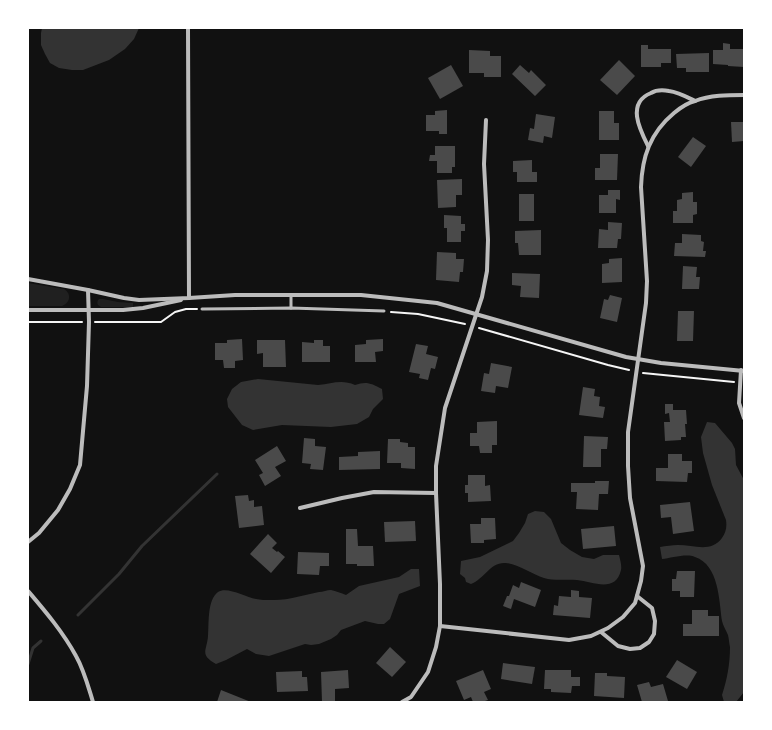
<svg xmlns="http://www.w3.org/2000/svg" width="772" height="730" viewBox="0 0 772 730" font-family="'Roboto Serif',serif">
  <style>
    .green { fill: #202020 }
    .water { fill: #333 }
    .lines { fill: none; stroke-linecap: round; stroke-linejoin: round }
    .stream { stroke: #333; stroke-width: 3 }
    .building { fill: #4a4a4a }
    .path { stroke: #f5f5f5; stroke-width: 2 }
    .service { stroke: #bcbcbc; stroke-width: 3 }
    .minor { stroke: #bcbcbc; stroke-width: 4 }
  </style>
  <rect width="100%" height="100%" fill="#111"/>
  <g class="green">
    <path d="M28 283 64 289C72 294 70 303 62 306H28Z"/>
    <path d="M99 299H103L118 302 133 303V307H101L98 305C97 303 97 301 99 299Z"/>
  </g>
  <g class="water">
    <path d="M42 28H139L134 39 125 49 109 60 83 70H72L59 68 50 63 45 54 41 45V33Z"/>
    <path d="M258 379 318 385C332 384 341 379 355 385 366 381 371 383 382 389L383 399 373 409 369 417 357 424 331 427 282 425 253 430 242 425 228 407 227 399 232 389 241 382Z"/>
    <path d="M707 422 715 423 732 443 735 449 736 465 744 480V692L736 702H724L722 695C727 680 730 664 730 647 729 643 729 639 728 635 726 630 723 626 722 621 719 600 719 565 695 557 687 553 671 558 662 559L660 547C666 546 672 545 678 545 694 545 711 553 722 538 726 532 727 527 726 520L712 485 703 453 701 437Z"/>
    <path d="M535 511 544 512 551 519 561 543 570 550 582 557 594 559 603 555H619C620 559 622 566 621 570 616 593 593 582 577 580 566 579 554 581 544 578 532 574 515 562 504 563 490 563 484 579 471 584L466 582 465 578 460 574 461 561 480 557 513 541 519 533 525 523 528 514Z"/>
    <path d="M411 569H419L420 586 399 594 390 619 384 624H378L365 621 341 630 337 635 331 639 319 644 311 645 305 644 269 656 256 654 247 649 226 660 216 664C199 654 207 651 208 636 209 624 207 600 218 592 227 586 245 597 256 599 260 600 266 600 271 600 287 601 303 595 319 592 323 592 327 590 331 590 336 591 341 593 346 595L359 586 399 577Z"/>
  </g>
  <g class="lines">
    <g class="stream">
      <path d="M78 615 119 574 142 546 217 474"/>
      <path d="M28 664 33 648 41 641"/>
    </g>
  </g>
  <g class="building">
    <path d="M723 43 730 44V49H744V67L728 66V65L713 64V50H723Z"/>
    <path d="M641 45H648V49H671V63H661V67H641Z"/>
    <path d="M469 50 490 51V56H501V77H484V73H469Z"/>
    <path d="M709 53V72H686V68H677L676 54Z"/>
    <path d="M619 60 635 76 617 95 600 80Z"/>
    <path d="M451 65 463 86 440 99 428 78Z"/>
    <path d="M520 65 529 73 531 70 546 85 535 96 512 74Z"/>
    <path d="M447 110V134H439V131H426V115H435V111Z"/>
    <path d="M599 111H614V123H619V140H599Z"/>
    <path d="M536 114 555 117 552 138 544 136 543 143 528 140 530 128 534 129Z"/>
    <path d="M731 122H744V141L732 142Z"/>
    <path d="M693 137 706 146 691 167 678 157Z"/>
    <path d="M435 146H455V167H452V173H437V161H429L430 155H435Z"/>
    <path d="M600 154H618L617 180H595V168H600Z"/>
    <path d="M532 160V172H537V182H517V172H513V161Z"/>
    <path d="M462 179V195H456V207L438 208 437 180Z"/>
    <path d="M608 190H620V200L616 199V213H599V195H608Z"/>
    <path d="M693 192V202H697V214L693 215V223H673V211H677V200L682 199V193Z"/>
    <rect x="519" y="194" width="15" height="27"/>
    <path d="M444 215 461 216V224H465V231H461V242H447V228H444Z"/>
    <path d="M608 222 622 223 621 239H618L617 248H598L599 229 608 230Z"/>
    <path d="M541 230V255H519L518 243H515V231Z"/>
    <path d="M682 234 701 235V241L704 242 703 251H706L705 257 674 256 675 243H682Z"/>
    <path d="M437 252 456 253V259H464L463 272H460L459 282 436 280Z"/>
    <path d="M622 258V282L602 283V264L609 263V259Z"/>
    <path d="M683 266 697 267 696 277H700L699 289H682Z"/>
    <path d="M512 273 540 274 539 298 520 297 521 286 512 285Z"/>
    <path d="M610 295 622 298 617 322 600 318 604 299 608 300Z"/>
    <path d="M678 311H694L693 341H677Z"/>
    <path d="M242 339 243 360 235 361V368H224L223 360H215V343H227V340Z"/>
    <path d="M383 339V351L375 352 376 362H355V345L366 344V340Z"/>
    <path d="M257 340H285L286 367H263V353L257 354Z"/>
    <path d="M314 340H323V346H330V362H302V342L314 343Z"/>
    <path d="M416 344 428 346 426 354 438 357 435 369 431 368 428 380 419 378 420 374 409 372Z"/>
    <path d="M491 363 512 367 508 388 496 386 495 393 481 391 484 373 489 374Z"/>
    <path d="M583 387 595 389 594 396 600 397 599 406 605 407 603 418 579 415Z"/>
    <path d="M665 404H673V410H686L687 424H685L686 437H681V440L665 441 664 422H670L669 413 665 414Z"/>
    <path d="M497 421V445H492V453H480L479 446H470V433H477V422Z"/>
    <path d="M584 436 608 437 607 449H601V467H583Z"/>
    <path d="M304 438 315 439V446L326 447 323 470 310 469 311 464 302 463Z"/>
    <path d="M388 439H400V442L408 443V447H415V469L401 468V463H387Z"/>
    <path d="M277 446 286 461 275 467 281 476 265 486 259 475 263 473 255 460Z"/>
    <path d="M380 451V469L339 470V457L358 456V452Z"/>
    <path d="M668 454H682V461H692V473H688L687 482 656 481V468H668Z"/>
    <path d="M468 475H485V486L490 485 491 501 468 502V493H465V485H468Z"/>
    <path d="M595 481H609L608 494H599L598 510 576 509 577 492H571V483H595Z"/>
    <path d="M248 495 249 501 254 500V507L262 506 264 525 239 528 235 496Z"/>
    <path d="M690 502 694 531 673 534 671 517 661 518 660 505Z"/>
    <path d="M481 518H495L496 539 484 540V543H471L470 524H481Z"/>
    <path d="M415 521 416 541 385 542 384 522Z"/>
    <path d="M614 526 616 546 583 549 581 529Z"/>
    <path d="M346 529H357L358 546H373L374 566H357V564H346Z"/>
    <path d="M268 534 277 543 272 548 277 552 278 551 285 557 271 573 250 554Z"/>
    <path d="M298 552 329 553V566H320L319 575 297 574Z"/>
    <path d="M677 571H695L694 597H680V591H672V579H676Z"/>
    <path d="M521 582 541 590 535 607 514 599 511 609 503 606 507 596H509L513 585 519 588Z"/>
    <path d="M571 590 579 591V597L592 598 590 618 553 615 554 605 558 606 559 596 571 597Z"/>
    <path d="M692 610H708V616H719V636H683V624H692Z"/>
    <path d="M390 647 406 662 392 677 376 663Z"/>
    <path d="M677 660 697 672 687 689 666 677Z"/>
    <path d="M503 663 535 667 532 684 501 679Z"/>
    <path d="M348 670 349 688 335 689V702H322L321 672Z"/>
    <path d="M483 670 491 689 484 692 488 700 482 702H473L471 697 464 700 456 681Z"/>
    <path d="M545 670H571V677H580V686H572L571 693 551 692V689H544Z"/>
    <path d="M302 671V677H307L308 691 277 692 276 672Z"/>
    <path d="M595 673H607V676L625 677 624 698 594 696Z"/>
    <path d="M649 682 651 687 663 684 668 701 642 702 637 685Z"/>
    <path d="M221 690 251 702H217Z"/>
  </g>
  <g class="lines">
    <g class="path">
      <path d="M391 312 418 314 465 324"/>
      <path d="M28 322H82"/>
      <path d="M95 322H161L175 312 186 309H197"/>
      <path d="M479 328 608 365 629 370"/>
      <path d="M643 373 734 382"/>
    </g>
    <g class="service">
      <path d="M291 295V308"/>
      <path d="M202 309 291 308 384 311"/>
    </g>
    <g class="minor">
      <path d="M188 28 189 298"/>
      <path d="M648 146C640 130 626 103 651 93 656 90 663 90 669 91 678 92 687 97 695 101"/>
      <path d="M28 279 88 290 124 298 139 300 189 298 235 295H361L437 303 626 357 661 363 744 371"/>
      <path d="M28 310H123L143 308 181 300"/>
      <path d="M741 370 739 403 744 418"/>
      <path d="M300 508 342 498 374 492 436 493"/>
      <path d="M28 542 39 533 58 510 70 489 80 465 87 386 89 322 88 290"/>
      <path d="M28 591C45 611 63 632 76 656 84 670 88 686 93 702"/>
      <path d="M440 626 569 640 591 636 608 628 623 617 635 603 641 581 643 566 630 498 628 466V432L646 303 647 281 641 187C642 157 650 133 674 113 680 108 687 103 695 101 710 95 728 95 744 95"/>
      <path d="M601 632 618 646 630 649 640 648 649 642 654 634 655 621 652 608 637 596"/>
      <path d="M402 702 411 697 428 672 436 647 440 626V584L436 493V466L445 408 482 297 487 271 488 240 484 164 486 120"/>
    </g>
  </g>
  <rect width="772" height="730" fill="none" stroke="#ffffff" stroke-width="58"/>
</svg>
